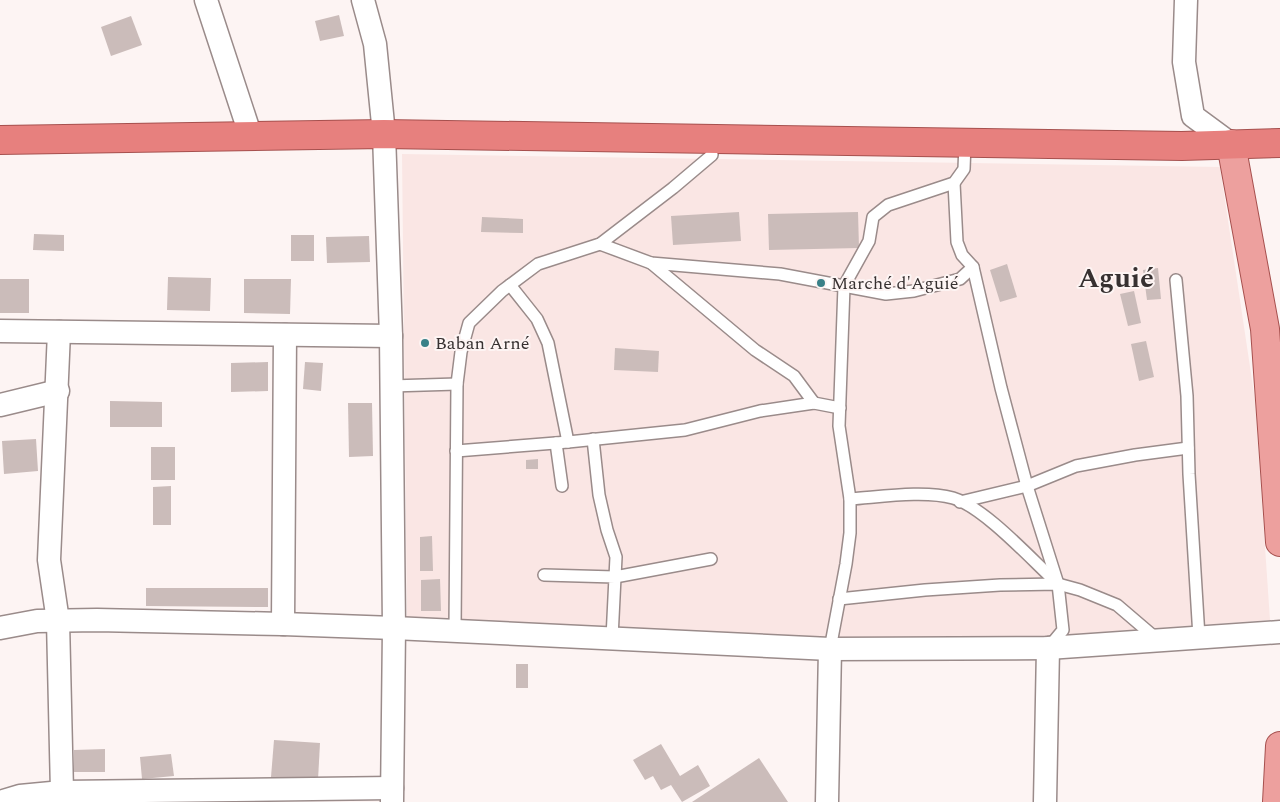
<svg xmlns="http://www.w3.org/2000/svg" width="1280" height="802" viewBox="0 0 1280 802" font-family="Spectral,serif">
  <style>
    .built { fill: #fae6e4 }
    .building { fill: #cbbcba }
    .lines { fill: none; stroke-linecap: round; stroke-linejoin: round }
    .service-casing { stroke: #9a8b8a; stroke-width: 14 }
    .minor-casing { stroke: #9a8b8a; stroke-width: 25 }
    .primary-casing { stroke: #a6504e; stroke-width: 30 }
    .trunk-casing { stroke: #a6504e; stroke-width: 30 }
    .service { stroke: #fff; stroke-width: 11 }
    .minor { stroke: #fff; stroke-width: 22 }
    .primary { stroke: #eda09e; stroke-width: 28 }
    .trunk { stroke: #e7807e; stroke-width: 28 }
    .poi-dot { fill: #398188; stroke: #fdf4f3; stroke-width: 2 }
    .labels { text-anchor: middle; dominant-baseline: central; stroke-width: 4; stroke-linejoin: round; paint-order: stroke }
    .poi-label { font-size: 18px; fill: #373131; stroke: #fdf4f3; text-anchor: start }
    .town-label { font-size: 28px; font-weight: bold; fill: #373131; stroke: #fdf4f3 }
  </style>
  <rect width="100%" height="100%" fill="#fdf4f3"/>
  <path class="built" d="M402 154 1220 167 1255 400 1270 620 1048 636 832 639 407 619Z"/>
  <g class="building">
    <path d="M339 15 344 36 320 41 315 21Z"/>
    <path d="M131 16 142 45 111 56 101 27Z"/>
    <path d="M739 212 741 241 673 245 671 216Z"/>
    <path d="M858 212 859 248 769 250 768 214Z"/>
    <path d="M482 217 523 219V233L481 232Z"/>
    <path d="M34 234 64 235V251L33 250Z"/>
    <rect x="291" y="235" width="23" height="26"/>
    <path d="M369 236 370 262 327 263 326 237Z"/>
    <path d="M1007 264 1017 297 1000 302 990 270Z"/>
    <path d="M1158 268 1161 299 1147 300 1143 270Z"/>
    <path d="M168 277 211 278 210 311 167 310Z"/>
    <rect x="0" y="279" width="29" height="34"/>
    <path d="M244 279H291L290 314 244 313Z"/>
    <path d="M1134 291 1141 323 1128 326 1120 294Z"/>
    <path d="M1146 341 1154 377 1139 381 1131 344Z"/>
    <path d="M615 348 659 351 658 372 614 370Z"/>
    <path d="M268 362V391L231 392V363Z"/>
    <path d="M305 362 323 363 321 391 303 389Z"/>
    <path d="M110 401 162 402V427H110Z"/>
    <path d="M348 403H372L373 456 349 457Z"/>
    <path d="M36 439 38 471 4 474 2 441Z"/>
    <rect x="151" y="447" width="24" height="33"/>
    <path d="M538 459V469H526V460Z"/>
    <path d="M171 486V525H153V487Z"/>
    <path d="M432 536 433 571H420V537Z"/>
    <path d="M440 579 441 611H421V580Z"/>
    <path d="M146 588H268V607L146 606Z"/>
    <rect x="516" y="664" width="12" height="24"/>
    <path d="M274 740 320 743 318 780 271 777Z"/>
    <path d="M661 744 680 776 698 765 710 786 682 802 671 785 661 790 653 776 645 780 633 760Z"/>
    <path d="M105 749V772H74V750Z"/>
    <path d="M171 754 174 776 142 779 140 757Z"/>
    <path d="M759 758 788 802H692Z"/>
  </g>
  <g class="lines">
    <g class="service-casing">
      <g id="service">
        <path d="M954 183 957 242 962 255 973 267 1001 388 1027 486 1058 584 1063 630 1049 647"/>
        <path d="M600 244 651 263 780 274 886 294 914 291 960 279 973 267"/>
        <path d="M651 263 755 350 794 376 814 403"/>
        <path d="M1176 280 1187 396 1189 474 1199 637"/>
        <path d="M510 285 537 319 548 343 568 442"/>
        <path d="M391 386 457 384"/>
        <path d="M593 439 599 495 607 530 616 557 615 577 711 559"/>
        <path d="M556 443 562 486"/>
        <path d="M456 451 568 442 685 430 760 411 814 403 840 408"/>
        <path d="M850 499C880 497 924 490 953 498 984 507 1032 560 1057 583"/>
        <path d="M960 502 1027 486 1076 466 1135 455 1188 448"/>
        <path d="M544 575 615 577 612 638"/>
        <path d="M839 599 925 590 1000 585 1058 584 1080 590 1117 605 1158 640"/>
        <path d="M455 630 457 384 461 352 469 323 502 291 538 264 600 244 673 188 712 155 711 139"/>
        <path d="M830 649 846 564 850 533V499L839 426 844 286 869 241 873 217 888 205 954 183 964 169 965 143"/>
      </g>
    </g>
    <g class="minor-casing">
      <g id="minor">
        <path d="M206 0 251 137"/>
        <path d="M363 0 375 44 384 134 391 336 394 628 392 802"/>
        <path d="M1186 0 1184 62 1193 116 1231 144"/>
        <path d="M0 331 391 336"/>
        <path d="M59 332 49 560 58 621 62 792"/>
        <path d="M0 405 58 391"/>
        <path d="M283 624 285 335"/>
        <path d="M0 628 37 621 97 620 283 624 394 628 830 649 1048 648 1280 632"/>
        <path d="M0 802 20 796 62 792 392 788"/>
        <path d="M827 802 830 649"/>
        <path d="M1045 802 1048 648"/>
      </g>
    </g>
    <g class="primary-casing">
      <g id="primary">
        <path d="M1231 144 1265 329 1280 542"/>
        <path d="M1277 802 1280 746"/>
      </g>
    </g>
    <g class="trunk-casing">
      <path id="trunk" d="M0 140 384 134 1182 146 1280 143"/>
    </g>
    <use href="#service" class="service"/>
    <use href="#minor" class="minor"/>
    <use href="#primary" class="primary"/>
    <use href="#trunk" class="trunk"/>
  </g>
  <g class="poi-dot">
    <circle cx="821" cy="283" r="5"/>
    <circle cx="425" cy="343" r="5"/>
  </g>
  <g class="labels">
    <g class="poi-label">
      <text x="831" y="283">Marché d'Aguié</text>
      <text x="435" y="343">Baban Arné</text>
    </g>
    <g class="town-label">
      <text x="1116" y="278">Aguié</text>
    </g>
  </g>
</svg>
